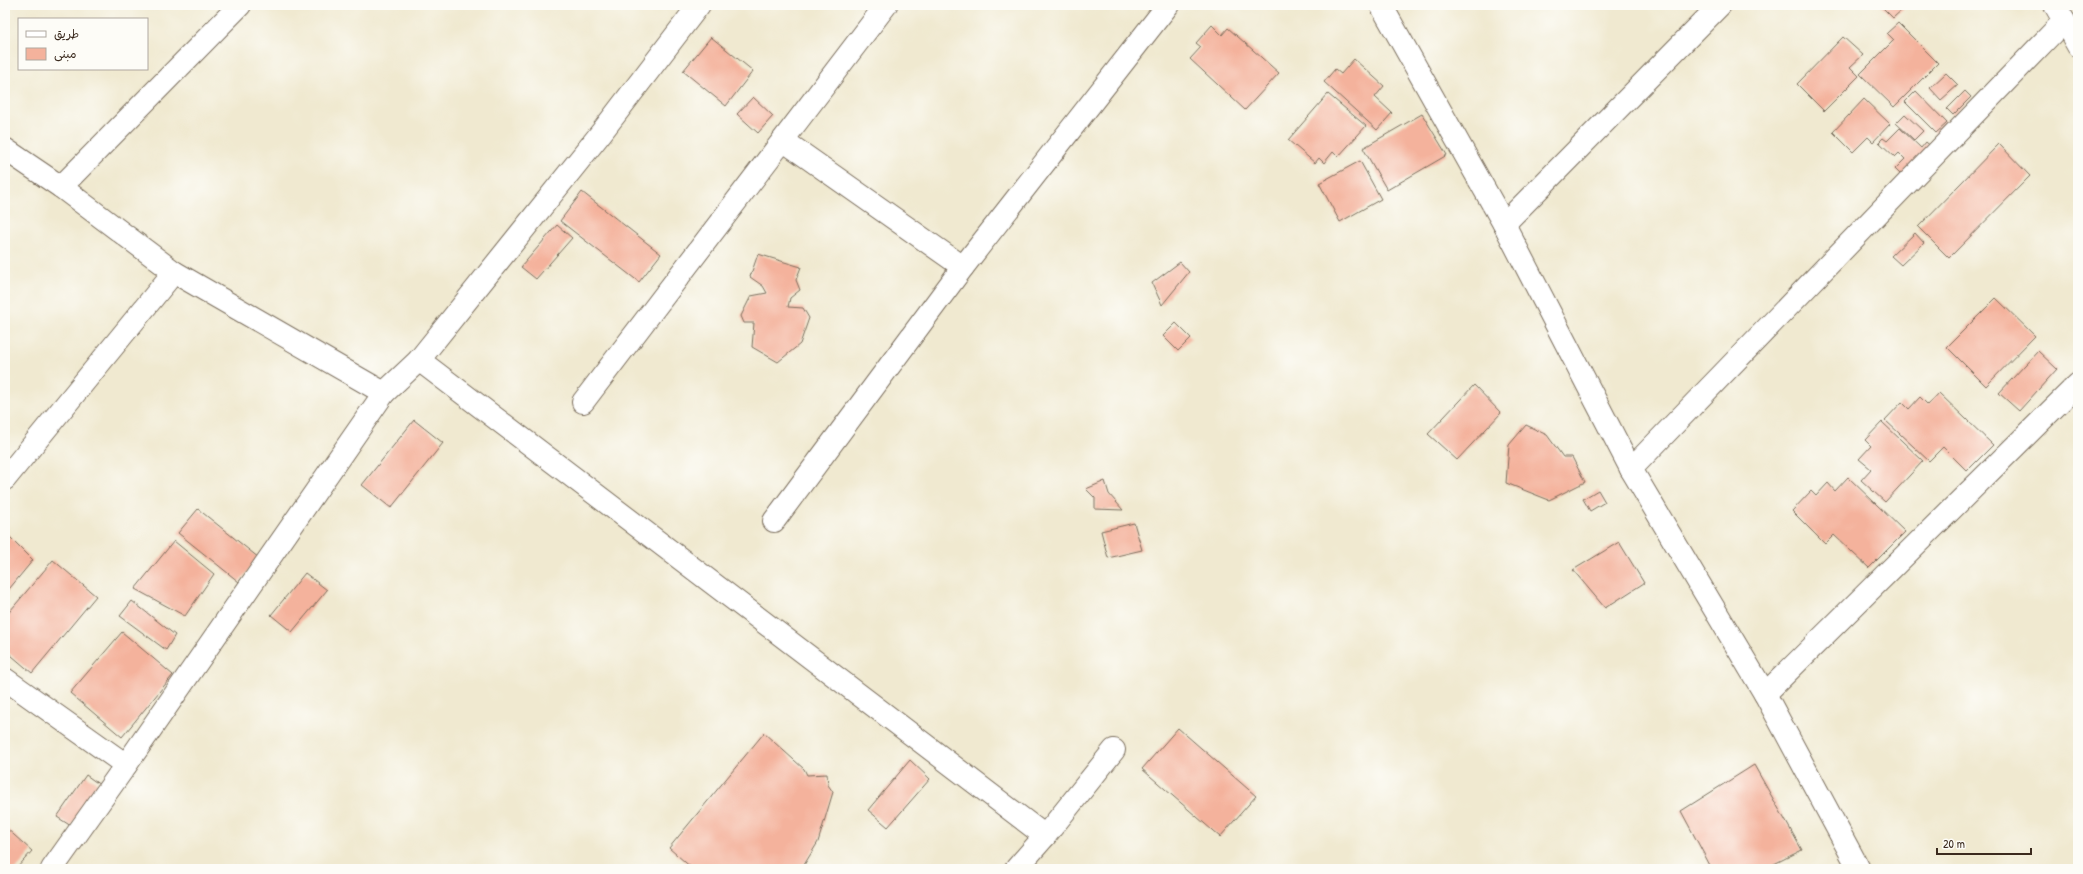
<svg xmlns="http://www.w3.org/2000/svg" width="2083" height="874" viewBox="0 0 2083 874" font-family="'Patrick Hand','Playpen Sans Arabic',sans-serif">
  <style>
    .building { fill: #f4b29c }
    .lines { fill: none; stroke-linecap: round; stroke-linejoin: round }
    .street-casing { stroke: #7a6d5c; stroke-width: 24 }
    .street { stroke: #fff; stroke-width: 22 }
  </style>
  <rect width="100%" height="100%" fill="#fdfcf7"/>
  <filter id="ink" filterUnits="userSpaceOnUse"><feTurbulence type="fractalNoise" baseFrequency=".025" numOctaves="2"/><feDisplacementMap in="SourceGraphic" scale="8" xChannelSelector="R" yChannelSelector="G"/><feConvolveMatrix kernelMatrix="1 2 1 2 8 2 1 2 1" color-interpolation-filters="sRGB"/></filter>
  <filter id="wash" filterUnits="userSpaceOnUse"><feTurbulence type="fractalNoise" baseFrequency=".012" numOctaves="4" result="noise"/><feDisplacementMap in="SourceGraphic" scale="16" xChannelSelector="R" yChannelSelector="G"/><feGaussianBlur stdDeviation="0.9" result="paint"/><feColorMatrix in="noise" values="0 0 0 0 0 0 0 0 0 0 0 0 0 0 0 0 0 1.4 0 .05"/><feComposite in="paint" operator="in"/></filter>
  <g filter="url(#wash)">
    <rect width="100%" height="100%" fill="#f0e9d0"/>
    <g id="blocks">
      <g class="building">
        <path d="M1880 5H1913L1909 9 1906 6 1893 18Z"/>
        <path d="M1898 23 1938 63 1894 107 1860 74 1894 40 1887 33Z"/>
        <path d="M1212 25 1222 35 1228 28 1279 73 1245 110 1190 59 1201 47 1196 43Z"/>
        <path d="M711 37 753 71 726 106 683 71Z"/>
        <path d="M1843 37 1863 55 1850 67 1859 76 1824 111 1797 84Z"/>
        <path d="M1354 59 1384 86 1375 97 1392 113 1377 130 1324 82 1335 69 1341 74Z"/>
        <path d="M1946 73 1958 85 1941 100 1930 88Z"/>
        <path d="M1916 91 1947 123 1936 133 1905 102Z"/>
        <path d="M1965 91 1971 97 1953 115 1947 109Z"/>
        <path d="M1328 94 1366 126 1338 157 1333 152 1324 163 1319 158 1315 163 1288 140Z"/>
        <path d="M753 97 773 116 758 133 737 114Z"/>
        <path d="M1864 99 1890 124 1873 142 1868 137 1853 152 1833 132Z"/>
        <path d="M1422 114 1447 155 1387 190 1363 148Z"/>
        <path d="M1905 114 1923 131 1914 140 1896 123Z"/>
        <path d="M1900 128 1921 148 1926 142 1935 150 1906 180 1895 169 1905 159 1899 153 1895 157 1879 142 1883 138 1887 141Z"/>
        <path d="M1999 144 2030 176 1949 258 1918 227Z"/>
        <path d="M1360 161 1381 199 1340 222 1319 183Z"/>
        <path d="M582 192 661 254 639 282 560 221Z"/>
        <path d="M557 225 572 238 536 279 521 267Z"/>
        <path d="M1915 233 1924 243 1901 265 1891 256Z"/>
        <path d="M758 254 801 267 796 280 800 290 790 298 788 307 803 308 809 318 800 344 778 362 752 347 754 323H744L741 316 751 296 767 293 763 286 750 277Z"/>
        <path d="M1180 262 1189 272 1162 305 1152 283Z"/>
        <path d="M1996 298 2035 336 1986 386 1947 347Z"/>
        <path d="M1176 323 1191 338 1178 351 1163 336Z"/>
        <path d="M2038 351 2057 369 2019 411 1999 393Z"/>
        <path d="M1474 385 1501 413 1457 460 1428 434Z"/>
        <path d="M1939 393 1993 445 1967 471 1943 447 1929 461 1885 420 1902 402 1909 409 1920 397 1928 405Z"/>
        <path d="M414 420 443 443 391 508 362 485Z"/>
        <path d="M1882 422 1923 461 1885 502 1861 480 1871 469 1859 459 1871 446 1865 440Z"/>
        <path d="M1526 425 1547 435 1563 457H1572L1585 482 1549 500 1506 483 1509 445Z"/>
        <path d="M1848 477 1905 532 1869 568 1834 535 1825 544 1792 511 1811 491 1816 496 1828 483 1835 491Z"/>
        <path d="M1105 481 1109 494 1123 510 1095 509V498L1086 489Z"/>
        <path d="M1598 490 1605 502 1590 511 1583 499Z"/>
        <path d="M198 509 259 558 239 582 178 533Z"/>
        <path d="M1134 523 1142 550 1108 558 1101 531Z"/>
        <path d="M5 532 33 560 5 594Z"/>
        <path d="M174 541 214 574 185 616 135 589Z"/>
        <path d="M1619 542 1644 583 1605 608 1573 570Z"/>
        <path d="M53 560 96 596 32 673 5 650V617Z"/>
        <path d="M305 573 327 590 292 632 271 615Z"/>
        <path d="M132 601 175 635 166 650 120 616Z"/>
        <path d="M122 632 173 675 122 737 70 693Z"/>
        <path d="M1178 728 1256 796 1220 837 1142 769Z"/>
        <path d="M764 733 804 769 807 775 827 774 828 785 833 792 818 842 804 865 799 869H693L669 848Z"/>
        <path d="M910 760 930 779 888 827 868 810Z"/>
        <path d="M1754 765 1802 850 1764 869H1712L1681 811Z"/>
        <path d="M86 775 100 785 71 826 57 817Z"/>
        <path d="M5 827 32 851 16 869H5Z"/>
      </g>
    </g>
  </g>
  <g filter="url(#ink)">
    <use href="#blocks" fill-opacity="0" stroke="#7a6d5c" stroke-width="1"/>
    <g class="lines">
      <g class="street-casing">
        <g id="street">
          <path d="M1381 5 1504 224 1631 469 1765 694 1859 869"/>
          <path d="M2055 5 2078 46"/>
          <path d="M784 141 963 267"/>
          <path d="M5 149 61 187 174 272 384 393"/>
          <path d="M61 187 240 5"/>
          <path d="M1504 224 1720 5"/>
          <path d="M419 360 1045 836"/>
          <path d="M583 402 886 5"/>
          <path d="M1631 469 2064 21"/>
          <path d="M5 479 174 272"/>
          <path d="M774 521 963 267 1168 5"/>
          <path d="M5 679 126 765"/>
          <path d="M1765 694 2078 384"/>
          <path d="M52 869 126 765 384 393 419 360 601 133 699 5"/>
          <path d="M1016 869 1045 836 1114 750"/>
        </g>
      </g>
      <use href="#street" class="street"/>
    </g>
  </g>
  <rect width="2083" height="874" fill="none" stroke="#fdfcf7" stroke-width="20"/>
  <rect x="18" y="18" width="130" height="52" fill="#fdfcf7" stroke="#afa8a0"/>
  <rect x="26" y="31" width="20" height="6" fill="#ffffff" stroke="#afa8a0"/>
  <text x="54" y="38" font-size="12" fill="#3b2a1e">طريق</text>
  <rect x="26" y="48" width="20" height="12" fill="#f4b29c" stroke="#afa8a0"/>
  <text x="54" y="58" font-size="12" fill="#3b2a1e">مبنى</text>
  <path d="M1937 848v6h94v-6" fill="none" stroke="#3b2a1e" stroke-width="2"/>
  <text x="1943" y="848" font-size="12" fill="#3b2a1e" stroke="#fdfcf7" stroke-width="3" paint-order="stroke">20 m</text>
</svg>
